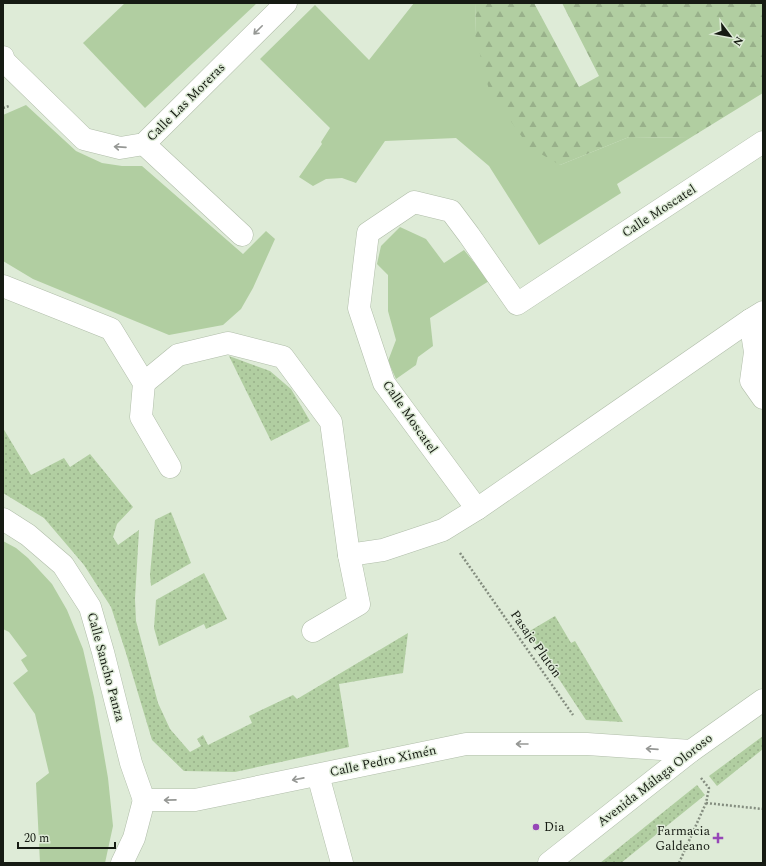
<svg xmlns="http://www.w3.org/2000/svg" width="766" height="866" viewBox="0 0 766 866" font-family="Spectral,serif">
  <style>
    .green { fill: #b1cea1 }
    .forest { fill: url(#forest-firs) }
    .garden { fill: url(#garden-dots) }
    .lines { fill: none; stroke-linecap: round; stroke-linejoin: round }
    .minor-casing { stroke: #b0bda9; stroke-width: 23 }
    .path { stroke: #848d7f; stroke-width: 2.5; stroke-dasharray: 2 2; stroke-linecap: butt }
    .minor { stroke: #fff; stroke-width: 22 }
    .oneway { stroke: #969895 }
    .poi-dot { fill: #9647b7; stroke: #deebd7; stroke-width: 1.5 }
    .labels { text-anchor: middle; dominant-baseline: central; stroke-width: 3; stroke-linejoin: round; paint-order: stroke }
    .street-label { font-size: 13px; fill: #161b13; stroke: #deebd7 }
    .poi-label { font-size: 13px; fill: #161b13; stroke: #deebd7; text-anchor: start }
  </style>
  <defs>
    <pattern id="forest-firs" width="22" height="20" patternUnits="userSpaceOnUse"><rect width="22" height="20" fill="#b1cea1"/><path d="M5 1l3.5 6h-7zM16 11l3.5 6h-7z" fill="#98b08a"/></pattern>
    <pattern id="garden-dots" width="8" height="8" patternUnits="userSpaceOnUse"><rect width="8" height="8" fill="#b1cea1"/><path d="M2 2h.1M6 6h.1" fill="none" stroke="#98b08a" stroke-width="1.8" stroke-linecap="round"/></pattern>
  </defs>
  <rect width="100%" height="100%" fill="#deebd7"/>
  <g class="green">
    <path d="M125 3H257L145 108 83 43Z"/>
    <path d="M414 3H476L475 34 560 165 629 137 690 138 617 184 621 193 539 245 489 166 456 138 385 141 356 183 342 178 326 179 313 186 299 177 322 144 321 142 330 128 260 59 315 5 369 60Z"/>
    <path d="M26 105 76 151 102 163 122 166H142L243 254 266 231 275 239 253 288 241 309 223 325 169 335 33 279 3 261V115Z"/>
    <path d="M400 227 426 239 444 263 464 250 489 281 430 318 433 346 418 357 416 365 396 379 388 361 396 340 388 311V275L377 264 381 246Z"/>
    <path d="M3 541 16 548 28 558 52 584 67 610 83 649 94 697 108 778 113 826 105 863H40L36 783 49 773 35 714 13 683 28 671 21 660 27 656 9 632 3 629Z"/>
  </g>
  <path class="forest" d="M476 3H534L579 87 599 76 562 3H763V93L690 138 629 137 560 165 529 147 489 90 475 34Z"/>
  <g class="garden">
    <path d="M229 356 270 371 291 389 310 421 271 441Z"/>
    <path d="M3 428 31 475 64 458 70 467 90 454 133 507 117 524 113 537 118 545 139 530 135 599 136 621 158 703 170 729 190 752 201 746 197 739 203 735 208 745 252 723 249 716 293 695 297 699 408 633 403 673 339 684 349 747 235 772 184 771 152 740 126 653 111 607 84 565 44 518 3 493Z"/>
    <path d="M171 512 191 563 151 586 150 575 155 520Z"/>
    <path d="M204 573 227 619 206 629 204 624 159 646 154 628 156 600Z"/>
    <path d="M555 616 571 643 575 641 623 722 586 720 528 632Z"/>
    <path d="M763 736V749L717 786 709 776Z"/>
    <path d="M697 785 705 795 621 863H600Z"/>
  </g>
  <g class="lines">
    <g class="minor-casing">
      <g id="minor">
        <path d="M3 57 4 61 84 139 120 148 144 144 286 3"/>
        <path d="M144 144 242 235"/>
        <path d="M3 286 111 329 144 383 141 417 170 467"/>
        <path d="M750 320 755 352 751 381 763 398"/>
        <path d="M144 383 178 355 228 343 283 357 331 422 349 555 359 604 313 631"/>
        <path d="M477 509 384 383 359 308 368 233 414 202 451 211 469 235 517 304 763 142"/>
        <path d="M3 519 28 535 63 565 90 607 103 652 131 763 144 800"/>
        <path d="M349 555 383 550 443 530 477 509 750 320 763 312"/>
        <path d="M318 775 342 863"/>
        <path d="M144 800H195L466 744H587L691 751"/>
        <path d="M122 863 134 838 144 800"/>
        <path d="M549 863 691 751 763 700"/>
      </g>
    </g>
    <g class="path">
      <path d="M3 108 9 106"/>
      <path d="M460 553 573 715"/>
      <path d="M706 803 763 809"/>
      <path d="M679 863 706 803 709 788 701 778"/>
    </g>
    <use href="#minor" class="minor"/>
  </g>
  <defs><path id="oneway-shaft" d="M-6 0H5M1.5-3L5.5 0L1.5 3" fill="none" stroke-width="1.6" stroke-linecap="round" stroke-linejoin="round"/></defs>
  <g class="oneway">
    <use href="#oneway-shaft" transform="translate(258 30) rotate(135)"/>
    <use href="#oneway-shaft" transform="translate(120 147) rotate(-176)"/>
    <use href="#oneway-shaft" transform="translate(522 744) rotate(180)"/>
    <use href="#oneway-shaft" transform="translate(652 749) rotate(-176)"/>
    <use href="#oneway-shaft" transform="translate(298 779) rotate(169)"/>
    <use href="#oneway-shaft" transform="translate(170 800) rotate(179)"/>
  </g>
  <g class="poi-dot">
    <circle cx="536" cy="827" r="4"/>
    <path d="M716 832h4v4h4v4h-4v4h-4v-4h-4v-4h4z"/>
  </g>
  <g class="labels">
    <g class="street-label">
      <text transform="translate(186 102) rotate(-45)">Calle Las Moreras</text>
      <text transform="translate(659 211) rotate(-33)">Calle Moscatel</text>
      <text transform="translate(410 417) rotate(55)">Calle Moscatel</text>
      <text transform="translate(536 644) rotate(55)">Pasaje Plutón</text>
      <text transform="translate(106 667) rotate(75)">Calle Sancho Panza</text>
      <text transform="translate(383 761) rotate(-12)">Calle Pedro Ximén</text>
      <text transform="translate(655 780) rotate(-38)">Avenida Málaga Oloroso</text>
    </g>
    <g class="poi-label">
      <text x="544" y="827">Dia</text>
      <text x="710" y="831" text-anchor="end">Farmacia<tspan x="710" dy="15">Galdeano</tspan></text>
    </g>
  </g>
  <rect width="766" height="866" fill="none" stroke="#161b13" stroke-width="8"/>
  <g transform="translate(730 36) rotate(122)" stroke="#deebd7" stroke-width="3" paint-order="stroke">
  <path d="M0-3L7 15L0 10L-7 15Z" fill="#161b13"/>
  <text y="-6" font-size="11" font-weight="bold" text-anchor="middle" fill="#161b13">N</text>
  </g>
  <path d="M18 842v6h97v-6" fill="none" stroke="#161b13" stroke-width="2"/>
  <text x="24" y="842" font-size="12" fill="#161b13" stroke="#deebd7" stroke-width="3" paint-order="stroke">20 m</text>
</svg>
